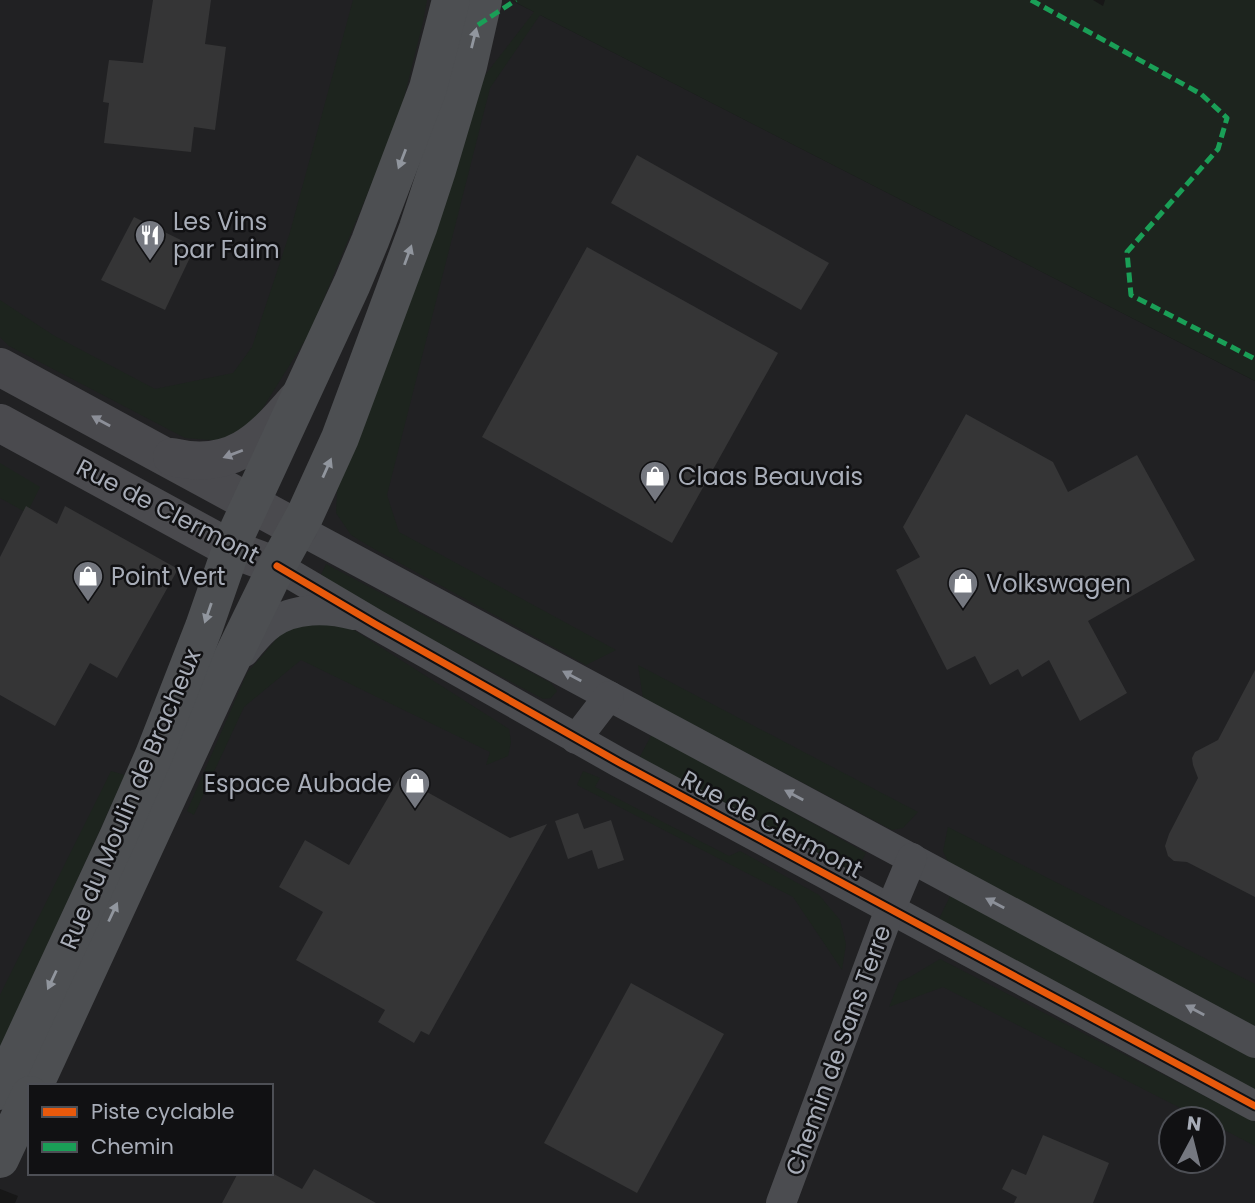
<svg xmlns="http://www.w3.org/2000/svg" width="1255" height="1203" viewBox="0 0 1255 1203" font-family="Poppins,sans-serif">
  <style>
    .built { fill: #212123; fill-rule: evenodd }
    .green { fill: #1d241e }
    .building { fill: #353536 }
    .lines { fill: none; stroke-linecap: round; stroke-linejoin: round }
    .street { stroke: #4b4c50; stroke-width: 30 }
    .secondary { stroke: #4a4a4e; stroke-width: 38 }
    .primary { stroke: #4d4f52; stroke-width: 38 }
    .quiet { stroke: #1a9f57; stroke-width: 5; stroke-dasharray: 10 5; stroke-linecap: butt }
    .cycleway-casing { stroke: #111113; stroke-width: 11 }
    .cycleway { stroke: #e8590c; stroke-width: 7 }
    .oneway { fill: #91969e }
    .oneway2 { fill: #8c8f98 }
    .oneway3 { fill: #8c9099 }
    .labels { text-anchor: middle; dominant-baseline: central; stroke-width: 5; stroke-linejoin: round; paint-order: stroke }
    .poi-label { font-size: 24px; fill: #a8adb8; stroke: #111113; text-anchor: start }
    .street-label { font-size: 24px; fill: #a8adb8; stroke: #111113 }
  </style>
  <rect width="100%" height="100%" fill="#171717"/>
  <path class="built" d="M0 0H511L1255 381V1203H15L18 1196 0 1189ZM30 1086H271V1173H30ZM1171 1119H1213V1161H1171Z"/>
  <g class="green">
    <path d="M353 0H427L423 22 399 118 309 334 246 435 235 442 185 438 9 346 0 337V300L53 335 155 389 233 373 252 347 290 232Z"/>
    <path d="M511 0H1093L1103 6 1105 0H1255V381L540 15 490 88 387 495 399 532 616 650 586 665 374 549 351 535 336 513 338 474 482 79 534 12Z"/>
    <path d="M0 463 40 487 27 513 0 498Z"/>
    <path d="M326 564 551 683 557 691 551 698 543 699 319 579Z"/>
    <path d="M312 624 346 625 509 729 511 742 508 756 486 765 490 752 301 660 244 707 194 815 187 811 247 673 286 628Z"/>
    <path d="M638 665 918 812 903 828 892 830 643 698Z"/>
    <path d="M652 734 866 853 852 879 638 760Z"/>
    <path d="M111 771 125 775 0 1049V995Z"/>
    <path d="M583 771 600 778 595 787 729 856 740 851 819 895 840 920 846 944 842 970 793 897 577 785Z"/>
    <path d="M948 827 1255 984V1027L948 862 943 851Z"/>
    <path d="M951 894 1255 1056V1092L937 923Z"/>
    <path d="M940 959 1255 1122V1146L1213 1124V1119H1202L943 987 889 1007 899 982 910 977Z"/>
  </g>
  <g class="building">
    <path d="M153 0H211L205 44 226 47 215 130 194 127 191 152 104 143 109 103 103 102 109 60 143 63Z"/>
    <path d="M637 155 829 263 801 310 611 203Z"/>
    <path d="M134 217 195 247 165 310 101 280Z"/>
    <path d="M587 247 778 353 672 543 482 437Z"/>
    <path d="M966 414 1053 462 1068 492 1137 455 1195 560 1088 621 1127 693 1080 721 1049 660 1022 677 1018 669 990 685 975 656 947 670 896 570 920 557 903 527Z"/>
    <path d="M26 506 57 524 65 506 178 569 117 678 90 663 55 726 0 695V557Z"/>
    <path d="M1255 670V897L1187 862 1174 861 1168 856 1165 846 1169 834 1198 778 1193 765 1192 758 1195 752 1218 740Z"/>
    <path d="M400 777 510 838 547 824 429 1035 421 1031 414 1043 378 1022 385 1010 296 960 323 912 279 887 305 840 349 865Z"/>
    <path d="M578 813 584 829 611 820 624 860 598 869 592 850 568 859 555 821Z"/>
    <path d="M631 983 724 1034 637 1193 544 1143Z"/>
    <path d="M1043 1135 1109 1163 1093 1203H1014L1017 1197 1002 1189 1012 1169 1026 1175Z"/>
    <path d="M314 1169 376 1203H222L238 1173H272L302 1189Z"/>
  </g>
  <g class="lines">
    <g class="street">
      <path d="M298 529 1255 1043"/>
      <path d="M277 566 375 624 620 763 1255 1106"/>
      <path d="M244 652C252 643 260 631 271 624 294 607 328 608 354 615"/>
      <path d="M576 739 609 696"/>
      <path d="M781 1203 886 920 912 858"/>
    </g>
    <g class="secondary">
      <path d="M0 367 298 529"/>
      <path d="M0 423 231 549 277 566"/>
      <path d="M172 457C231 471 260 442 296 400"/>
    </g>
    <g class="primary">
      <path d="M34 1086 220 683 277 566 305 515 340 438 418 228 437 170 468 66 483 0"/>
      <path d="M0 1091 118 837 154 755 204 627 236 535 352 284 370 241 428 88 451 0"/>
      <path d="M0 1159 30 1095"/>
    </g>
    <g class="quiet">
      <path d="M1031 0 1201 94 1227 118 1218 149 1127 252 1131 295 1255 359"/>
      <path d="M478 25 516 0"/>
    </g>
    <g class="cycleway-casing">
      <path id="cycleway" d="M277 566 375 624 620 763 1255 1106"/>
    </g>
    <use href="#cycleway" class="cycleway"/>
  </g>
  <defs><path id="oneway-solid" d="M-6-.8H1V-3.2L6.5 0L1 3.2V.8H-6Z" transform="scale(1.75)"/></defs>
  <g class="oneway">
    <use href="#oneway-solid" transform="translate(474 38) rotate(-76)"/>
    <use href="#oneway-solid" transform="translate(402 159) rotate(111)"/>
    <use href="#oneway-solid" transform="translate(408 255) rotate(-70)"/>
    <use href="#oneway-solid" transform="translate(327 468) rotate(-66)"/>
    <use href="#oneway-solid" transform="translate(208 613) rotate(109)"/>
    <use href="#oneway-solid" transform="translate(113 912) rotate(-65)"/>
    <use href="#oneway-solid" transform="translate(52 980) rotate(115)"/>
  </g>
  <g class="oneway2">
    <use href="#oneway-solid" transform="translate(101 421) rotate(-151)"/>
    <use href="#oneway-solid" transform="translate(233 454) rotate(159)"/>
  </g>
  <g class="oneway3">
    <use href="#oneway-solid" transform="translate(572 676) rotate(-152)"/>
    <use href="#oneway-solid" transform="translate(794 795) rotate(-152)"/>
    <use href="#oneway-solid" transform="translate(995 903) rotate(-152)"/>
    <use href="#oneway-solid" transform="translate(1195 1010) rotate(-152)"/>
  </g>
  <defs>
    <g id="restaurant-pin" transform="scale(1.575)"><path d="M0 17L-7.5 6A9.5 9.5 0 1 1 7.5 6Z" fill="#757880" stroke="#111113"/><path d="M-5-6h1v4h1v-4h1v4h1v-4h1v5L-1.5 .5V6h-2V.5L-5-1ZM5-6V6H3V1.5H1.5Q1.5-4 5-6Z" fill="#fff"/></g>
    <g id="shop-pin" transform="scale(1.575)"><path d="M0 17L-7.5 6A9.5 9.5 0 1 1 7.5 6Z" fill="#757880" stroke="#111113"/><path d="M-5-2.5h2.3a2.7 3.5 0 0 1 5.4 0H5L5.5 6h-11ZM-1.5-2.5h3a1.5 2.3 0 0 0-3 0Z" fill="#fff"/></g>
  </defs>
  <g fill-rule="evenodd">
    <use href="#restaurant-pin" x="150" y="235"/>
    <use href="#shop-pin" x="655" y="476"/>
    <use href="#shop-pin" x="88" y="576"/>
    <use href="#shop-pin" x="963" y="583"/>
    <use href="#shop-pin" x="415" y="783"/>
  </g>
  <g class="labels">
    <g class="poi-label">
      <text x="173" y="221">Les Vins<tspan x="173" dy="28">par Faim</tspan></text>
      <text x="678" y="476">Claas Beauvais</text>
      <text x="111" y="576">Point Vert</text>
      <text x="986" y="583">Volkswagen</text>
      <text x="392" y="783" text-anchor="end">Espace Aubade</text>
    </g>
    <g class="street-label">
      <text transform="translate(168 511) rotate(27)">Rue de Clermont</text>
      <text transform="translate(130 799) rotate(-67)">Rue du Moulin de Bracheux</text>
      <text transform="translate(772 824) rotate(28)">Rue de Clermont</text>
      <text transform="translate(838 1050) rotate(-70)">Chemin de Sans Terre</text>
    </g>
  </g>
  <rect x="28" y="1084" width="245" height="91" fill="#111113" stroke="#4d4f55" stroke-width="2"/>
  <rect x="42" y="1107" width="35" height="10" fill="#e8590c" stroke="#4d4f55" stroke-width="2"/>
  <text x="91" y="1119" font-size="21" fill="#a8adb8">Piste cyclable</text>
  <rect x="42" y="1142" width="35" height="10" fill="#1a9f57" stroke="#4d4f55" stroke-width="2"/>
  <text x="91" y="1154" font-size="21" fill="#a8adb8">Chemin</text>
  <g transform="translate(1192 1140) rotate(7)"><circle r="33" fill="#111113" stroke="#4d4f55" stroke-width="2"/>
  <path d="M0-5L12 26L0 18L-12 26Z" fill="#757880"/>
  <text y="-10" font-size="19" font-weight="bold" text-anchor="middle" fill="#a8adb8">N</text>
  </g>
</svg>
